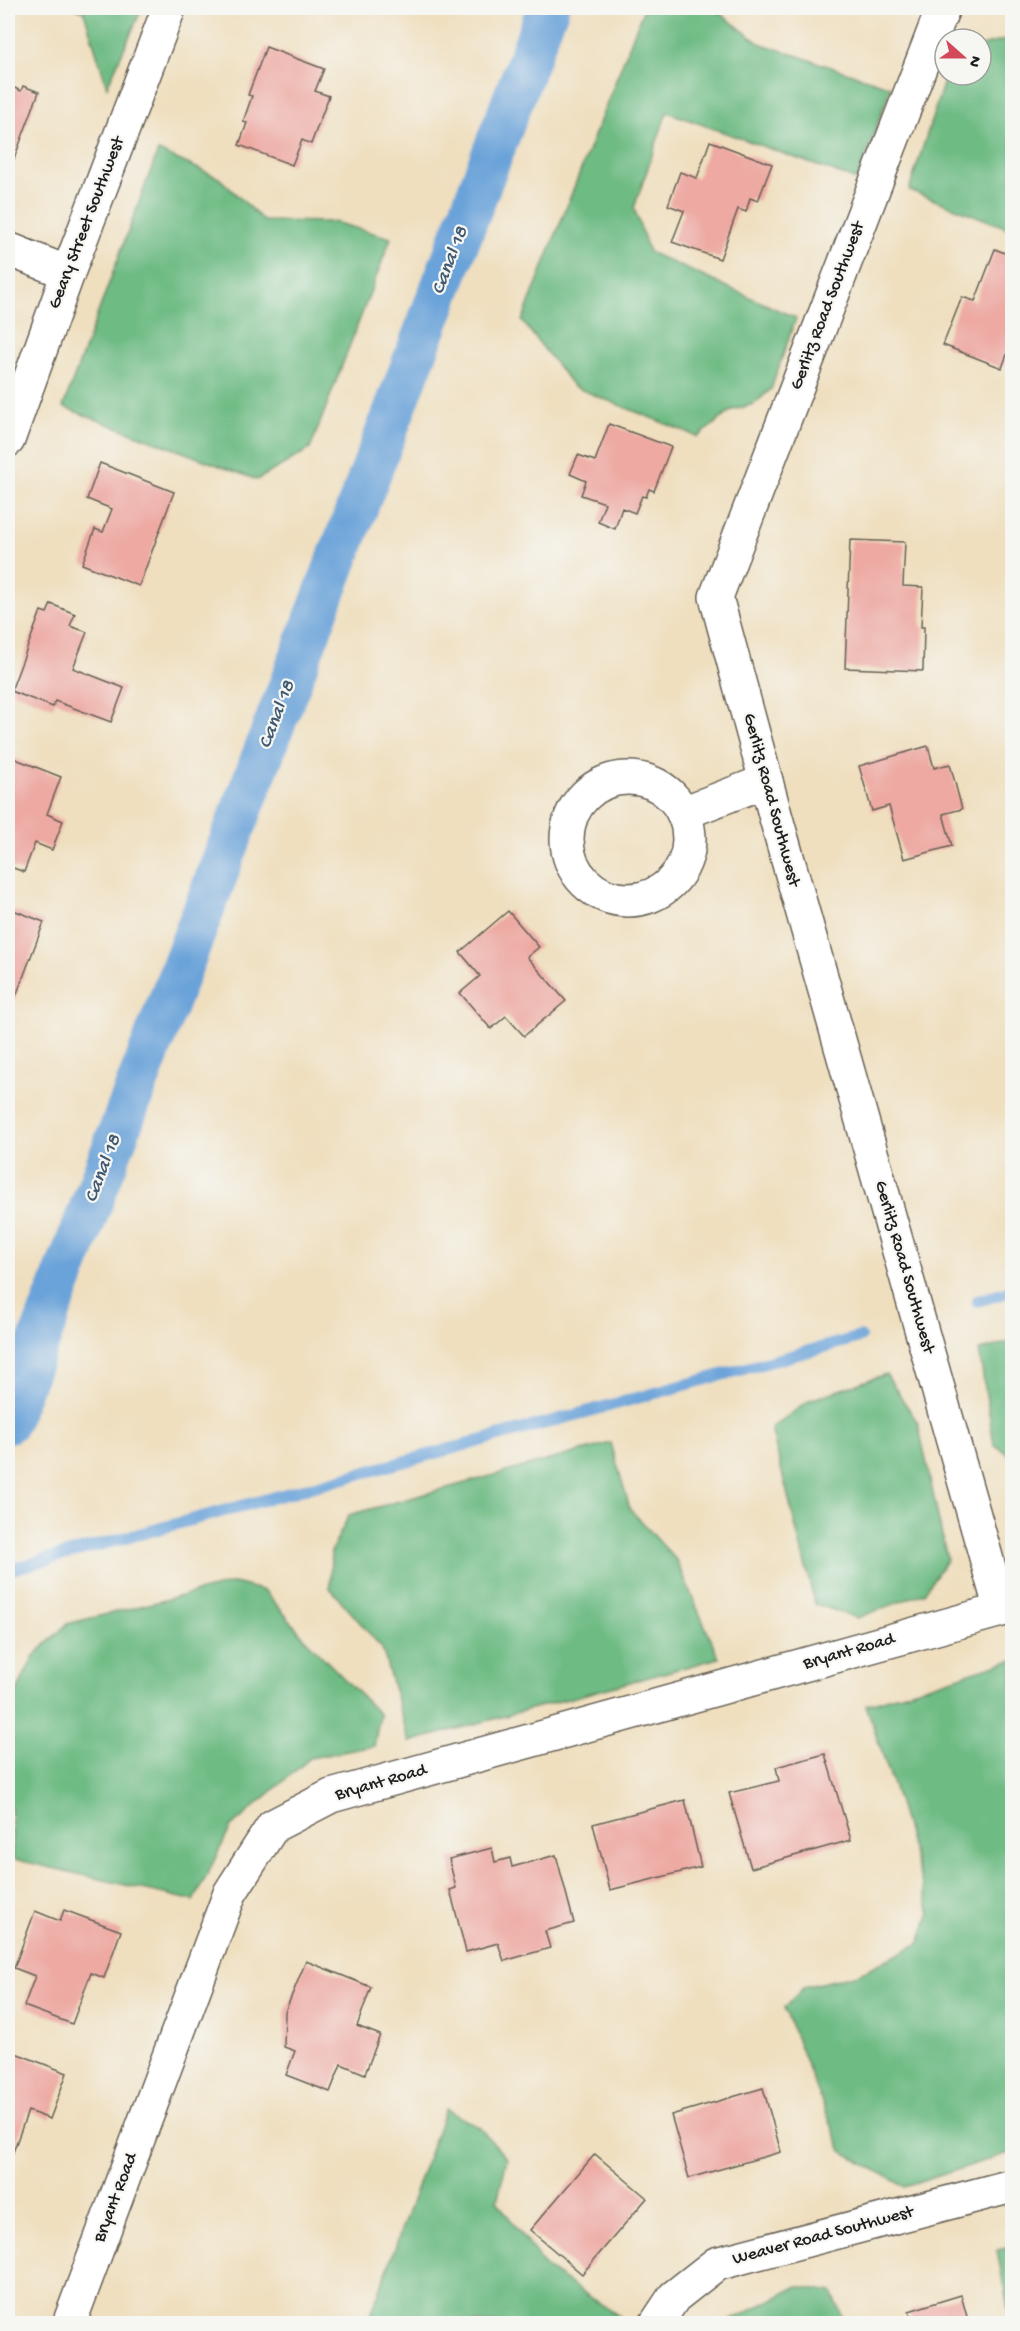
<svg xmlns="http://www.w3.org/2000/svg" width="1020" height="2331" viewBox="0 0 1020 2331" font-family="'Gochi Hand',sans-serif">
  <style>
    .forest { fill: #6ebb84; stroke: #456c50; stroke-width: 1.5 }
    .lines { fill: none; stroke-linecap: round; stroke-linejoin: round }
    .stream { stroke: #6ba3d9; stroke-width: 12 }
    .canal { stroke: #6ba3d9; stroke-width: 42 }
    .building { fill: #eda9a2 }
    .minor-casing { stroke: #666055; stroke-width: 36 }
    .minor { stroke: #fff; stroke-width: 33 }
    .labels { text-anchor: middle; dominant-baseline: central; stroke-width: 4.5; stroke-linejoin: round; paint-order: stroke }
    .street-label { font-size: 18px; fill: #1c1c1c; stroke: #f6f6f2 }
    .water-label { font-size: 20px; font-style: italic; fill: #405971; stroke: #f6f6f2 }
  </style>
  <rect width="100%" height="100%" fill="#f6f6f2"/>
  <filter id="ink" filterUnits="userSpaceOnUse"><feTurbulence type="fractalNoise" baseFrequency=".0167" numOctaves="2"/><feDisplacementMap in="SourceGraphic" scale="12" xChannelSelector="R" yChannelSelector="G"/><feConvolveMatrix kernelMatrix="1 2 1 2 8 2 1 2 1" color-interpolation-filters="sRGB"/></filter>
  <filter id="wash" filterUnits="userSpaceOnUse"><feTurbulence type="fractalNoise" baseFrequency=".008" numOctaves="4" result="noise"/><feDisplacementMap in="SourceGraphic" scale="24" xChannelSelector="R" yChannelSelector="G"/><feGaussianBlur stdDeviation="1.35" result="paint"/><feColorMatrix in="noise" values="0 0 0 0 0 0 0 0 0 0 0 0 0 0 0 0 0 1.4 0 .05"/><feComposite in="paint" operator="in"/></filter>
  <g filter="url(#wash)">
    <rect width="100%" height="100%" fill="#efdfbf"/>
    <g class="forest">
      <path d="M74 8H142L107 87 84 12Z"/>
      <path d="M644 8H713L759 43 891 87 857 180 667 112 634 208 649 252 796 318 771 389 754 404 732 410 698 437 574 387 522 321Z"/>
      <path d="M1012 38V230L909 190 946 75H981V46Z"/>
      <path d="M158 151 219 178 264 221 334 222 391 238 310 449 257 480 63 407Z"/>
      <path d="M1012 1341V1457L994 1444 979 1351Z"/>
      <path d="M886 1374 918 1423 947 1559 924 1593 857 1618 815 1604 771 1428 810 1400Z"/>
      <path d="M611 1443 630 1509 676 1560 719 1658 409 1742 382 1648 330 1588 331 1552 349 1515Z"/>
      <path d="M234 1583 265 1591 307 1641 380 1715 374 1746 310 1758 231 1827 194 1901 13 1859 11 1808 8 1802V1711L33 1657 67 1624Z"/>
      <path d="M1012 1660V2152L905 2187 842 2151 784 2008 804 1987 858 1974 920 1943 930 1912 898 1800 866 1705Z"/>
      <path d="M445 2109 479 2127 507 2159 497 2201 546 2268 630 2323H368Z"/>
      <path d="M1012 2247V2323L1011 2324 997 2250Z"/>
      <path d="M798 2286 832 2292 845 2323H726Z"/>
    </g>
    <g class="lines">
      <g class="stream">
        <path d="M977 1301 1012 1291"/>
        <path d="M8 1570 860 1337"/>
      </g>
      <path class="canal" d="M8 1422 548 8"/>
    </g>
    <g id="blocks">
      <g class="building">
        <path d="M266 47 324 69 315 91 329 96 311 144 302 140 292 165 239 145 247 123 243 122 252 96 248 95Z"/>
        <path d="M8 85 21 91 23 86 39 92 14 159 8 156Z"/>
        <path d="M710 141 772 164 758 201 750 198 746 212 738 209 720 259 672 242 684 211 668 205 680 172 697 178Z"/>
        <path d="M995 249 1012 256V341L1002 368 943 345 962 297 975 301Z"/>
        <path d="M609 424 671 447 654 491 649 489 646 497 642 496 635 513 622 508 615 529 598 522 605 503 581 495 586 481 570 474 578 455 595 461Z"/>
        <path d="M100 463 174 492 139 586 82 564 95 529 103 532 112 509 87 499Z"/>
        <path d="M850 540 905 542 903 586 923 587 921 627H924L923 671 845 668Z"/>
        <path d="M51 604 75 614 70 626 87 632 73 668 124 688 111 722 55 701 53 707 11 691 41 611 47 613Z"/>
        <path d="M928 746 934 768 950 764 962 809 943 814 952 846 904 859 889 806 872 811 859 766Z"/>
        <path d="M8 756 61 777 47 814 63 821 52 850 35 843 24 872 8 866Z"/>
        <path d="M8 908 44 922 13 1004 8 1002Z"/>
        <path d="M508 911 539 947 527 957 566 1001 524 1036 506 1016 491 1029 460 993 480 976 460 952Z"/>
        <path d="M825 1754 851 1840 751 1868 729 1793 779 1781 776 1767Z"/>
        <path d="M685 1800 701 1867 610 1890 593 1824Z"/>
        <path d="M492 1848 495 1862 510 1858 512 1867 556 1855 574 1923 545 1931 550 1948 504 1961 498 1943 466 1952 450 1890 456 1888 449 1859Z"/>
        <path d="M64 1910 121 1931 104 1978 91 1973 72 2024 24 2006 35 1976 14 1968 35 1911 60 1921Z"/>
        <path d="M306 1961 371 1987 357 2026 380 2035 365 2074 341 2064 330 2092 286 2075 295 2051 284 2047 285 2012Z"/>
        <path d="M8 2050 67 2073 50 2119 28 2111 8 2166Z"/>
        <path d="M763 2088 781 2152 689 2178 671 2115Z"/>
        <path d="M595 2154 647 2198 582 2274 530 2230Z"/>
        <path d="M961 2295 969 2324H913L909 2311Z"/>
      </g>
    </g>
  </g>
  <g filter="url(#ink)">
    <use href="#blocks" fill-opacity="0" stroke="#666055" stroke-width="1.5"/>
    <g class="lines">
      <g class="minor-casing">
        <g id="minor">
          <path d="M943 8 716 597 776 818 1001 1610"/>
          <path d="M8 249 68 273"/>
          <path d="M8 440 68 273 169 8"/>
          <circle cx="628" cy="839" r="61"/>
          <path d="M683 813 766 781"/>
          <path d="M69 2324 230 1893 273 1826 331 1796 1012 1607"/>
          <path d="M656 2324 674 2297 716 2264 1012 2186"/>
        </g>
      </g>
      <use href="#minor" class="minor"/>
    </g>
  </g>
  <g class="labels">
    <g class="street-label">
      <text transform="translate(87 223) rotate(-69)">Geary Street Southwest</text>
      <text transform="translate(828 306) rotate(-69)">Gerlitz Road Southwest</text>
      <text transform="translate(771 800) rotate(75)">Gerlitz Road Southwest</text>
      <text transform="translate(904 1267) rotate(74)">Gerlitz Road Southwest</text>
      <text transform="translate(849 1652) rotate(-16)">Bryant Road</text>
      <text transform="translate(381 1783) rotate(-16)">Bryant Road</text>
      <text transform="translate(116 2198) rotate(-69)">Bryant Road</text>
      <text transform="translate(823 2236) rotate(-15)">Weaver Road Southwest</text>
    </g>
    <g class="water-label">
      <text transform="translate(451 261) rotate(-69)">Canal 18</text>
      <text transform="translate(278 715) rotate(-69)">Canal 18</text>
      <text transform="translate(104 1169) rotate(-69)">Canal 18</text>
    </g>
  </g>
  <rect width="1020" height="2331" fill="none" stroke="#f6f6f2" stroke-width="30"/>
  <g transform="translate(963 57) rotate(111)"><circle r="28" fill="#f6f6f2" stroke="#9f9f9c" stroke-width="1.5"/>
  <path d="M0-4.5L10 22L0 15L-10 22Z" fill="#d1495b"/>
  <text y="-9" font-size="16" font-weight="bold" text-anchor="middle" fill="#1c1c1c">N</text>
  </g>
</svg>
